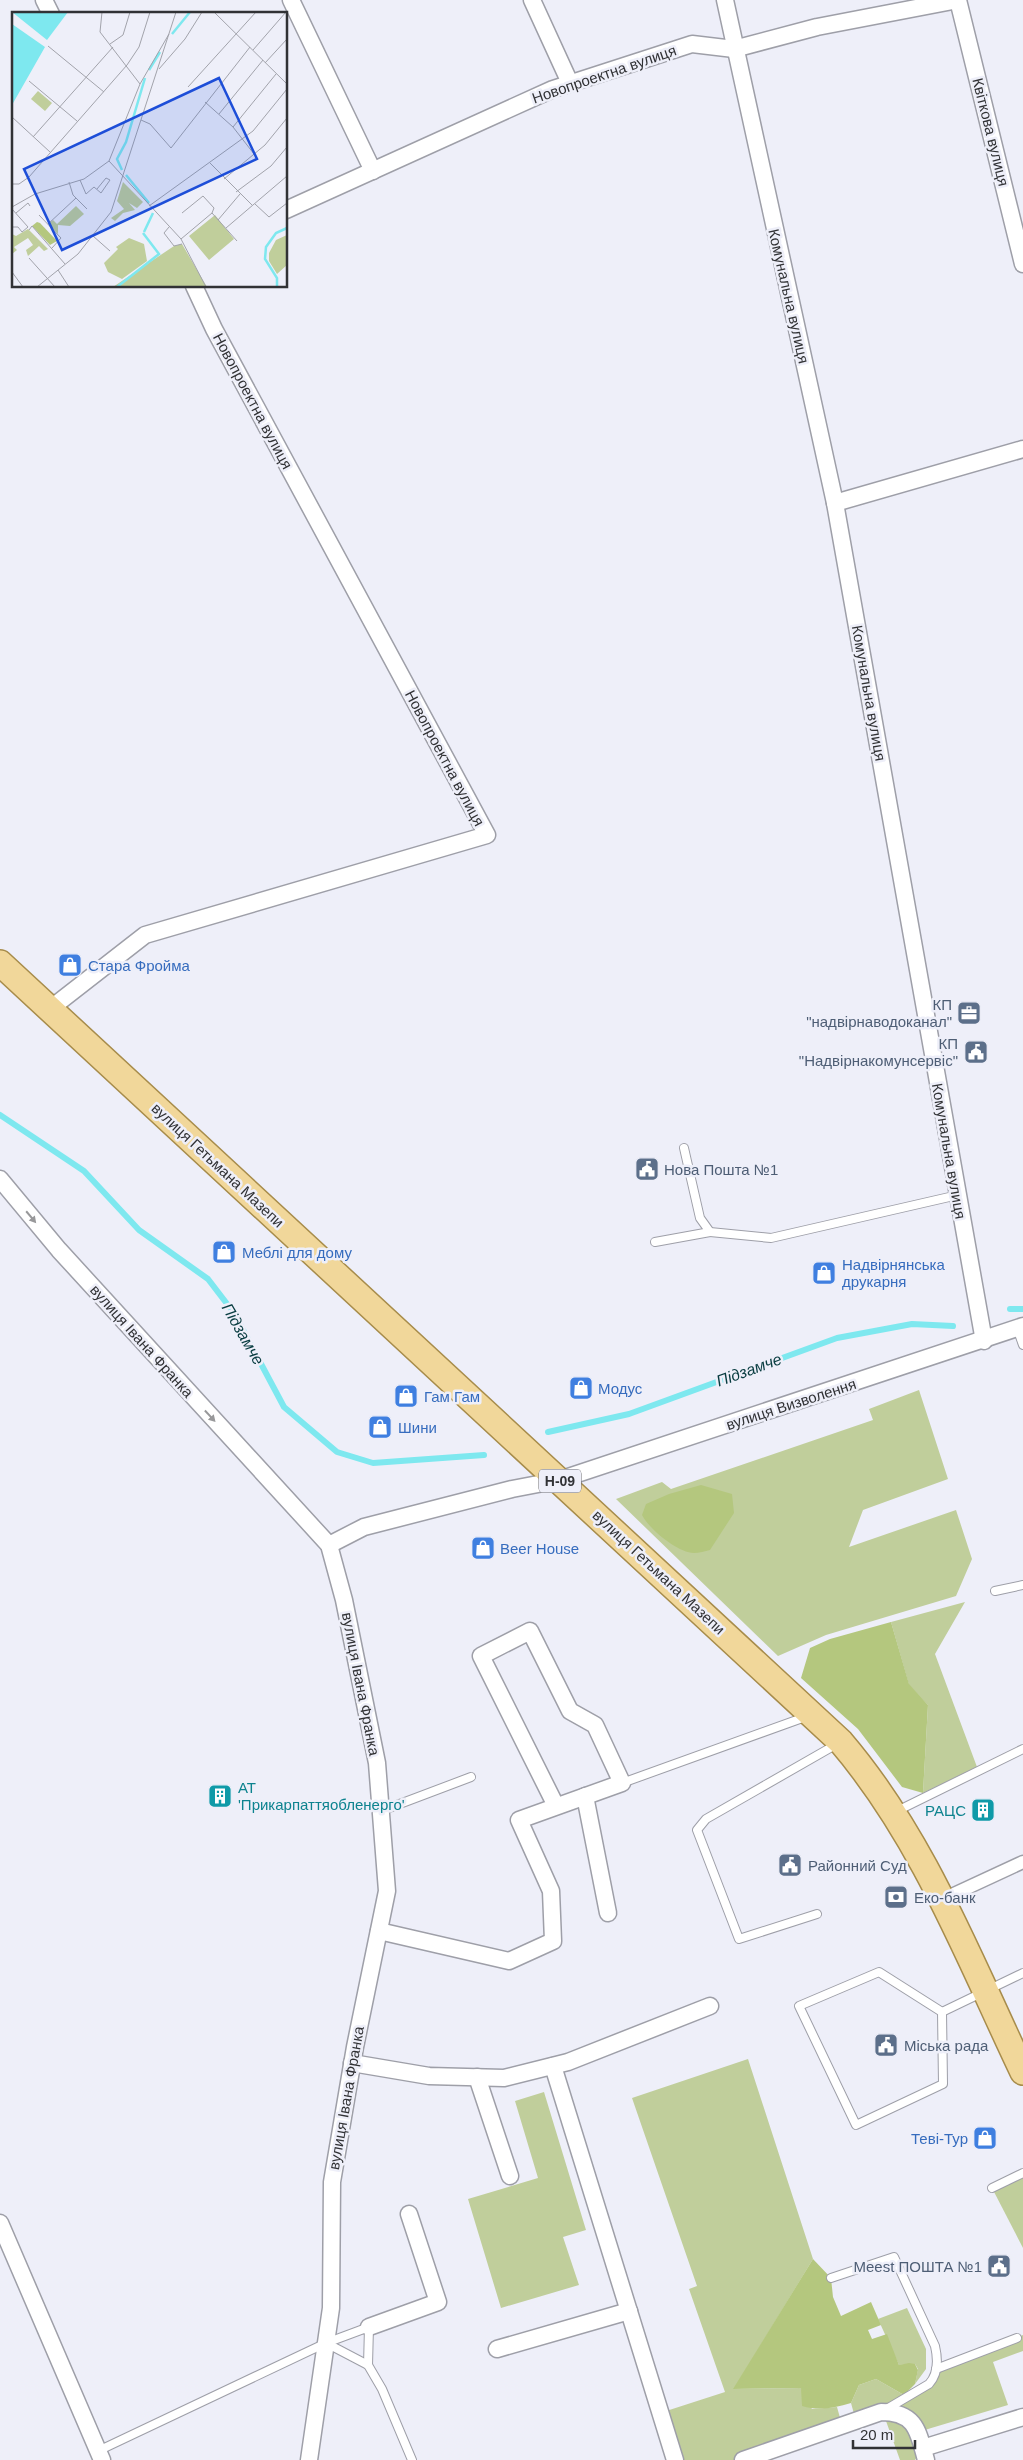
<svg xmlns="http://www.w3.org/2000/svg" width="1023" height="2460" viewBox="0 0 1023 2460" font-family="Arial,sans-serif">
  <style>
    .green { fill: #c0ce9b }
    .forest { fill: #b4c77e }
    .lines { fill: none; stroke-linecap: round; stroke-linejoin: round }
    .stream { stroke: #7ee8ef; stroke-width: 6 }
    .service-casing { stroke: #9e9fa8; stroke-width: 10 }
    .pedestrian-casing { stroke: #9e9fa8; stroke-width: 15 }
    .minor-casing { stroke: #9e9fa8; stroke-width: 19 }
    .primary-casing { stroke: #a78c4b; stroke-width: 28 }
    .service { stroke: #fff; stroke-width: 8 }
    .pedestrian { stroke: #fff; stroke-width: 12 }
    .minor { stroke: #fff; stroke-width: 16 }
    .primary { stroke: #f1d79a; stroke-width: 25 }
    .oneway { fill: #98989a }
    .labels { text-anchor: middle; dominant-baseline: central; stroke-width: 5; stroke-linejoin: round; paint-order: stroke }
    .shield { fill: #eeeff9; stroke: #6a6b70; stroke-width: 1 }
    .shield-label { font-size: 14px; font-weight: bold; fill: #313235 }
    .street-label { font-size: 15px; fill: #313235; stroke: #eeeff9 }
    .shop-label { font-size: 15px; fill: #366cbe; stroke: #eeeff9; text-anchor: start }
    .service-label { font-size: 15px; fill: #4e5e75; stroke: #eeeff9; text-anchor: start }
    .culture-label { font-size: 15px; fill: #0d838f; stroke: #eeeff9; text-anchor: start }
    .water-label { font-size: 16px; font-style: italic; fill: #083c40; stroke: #eeeff9 }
    .inset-river { fill: none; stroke: #7ee8ef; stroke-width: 2.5 }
    .inset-road { fill: none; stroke: #a2a3ab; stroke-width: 1 }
    .view { fill: #1d4ed8; fill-opacity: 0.15; stroke: #1d4ed8; stroke-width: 2.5 }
    .inset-edge { fill: none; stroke: #313235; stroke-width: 2.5 }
  </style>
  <rect width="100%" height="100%" fill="#eeeff9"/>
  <g class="green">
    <path d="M919 1390 948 1479 863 1510 849 1547 956 1510 972 1559 956 1596 826 1635 778 1656 616 1499 662 1482 671 1489 873 1420 869 1409Z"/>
    <path d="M965 1602 935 1654 977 1767 923 1793 928 1705 909 1685 891 1622Z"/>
    <path d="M748 2059 813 2259 734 2389 801 2388 812 2409 837 2407 842 2425 743 2460H675L660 2413 725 2392 689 2289 697 2286 632 2098Z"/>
    <path d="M544 2092 586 2230 563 2237 579 2285 501 2308 468 2199 538 2178 515 2101Z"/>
    <path d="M1023 2173V2248L992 2188Z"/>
    <path d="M907 2308 926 2349V2369L915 2384 918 2369 915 2364 899 2365 878 2319Z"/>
    <path d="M1023 2335V2351L993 2362 1008 2405 918 2432 923 2448 915 2460H900L886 2421 905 2417 856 2421 851 2403 859 2385 876 2379 904 2395 929 2384 936 2369Z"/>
  </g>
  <g class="forest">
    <path d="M701 1485 732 1494 734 1513 710 1550C705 1551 699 1553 694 1553 678 1553 649 1529 642 1515L646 1504 669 1494Z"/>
    <path d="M891 1622 909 1684 928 1705 923 1793 902 1787 858 1729 801 1678 810 1648 830 1639Z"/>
    <path d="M813 2259 831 2278 833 2297 841 2316 871 2302 881 2325 868 2330 872 2339 887 2334 899 2365 909 2363 915 2364 918 2370 915 2384 904 2395 876 2379 859 2385 851 2403C834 2408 819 2411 802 2406L801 2388 733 2389Z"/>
  </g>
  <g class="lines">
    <g class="stream">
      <path d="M0 1115 84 1171 139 1230 208 1279 234 1313 284 1407 337 1452 373 1463 484 1455"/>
      <path d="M1010 1309H1023"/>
      <path d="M548 1432 629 1414 837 1338 912 1324 953 1326"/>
    </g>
    <g class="service-casing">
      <g id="service">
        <path d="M684 1148 700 1218 710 1232 771 1238 958 1195"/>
        <path d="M655 1242 710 1232"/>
        <path d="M1017 1328 1023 1345"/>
        <path d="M995 1591 1023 1585"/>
        <path d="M622 1783 808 1716"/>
        <path d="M381 1811 471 1777"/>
        <path d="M897 1811 1023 1749"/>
        <path d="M817 1914 739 1939 697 1830 706 1819 837 1744"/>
        <path d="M879 1972 942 2012 943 2084 856 2125 799 2006Z"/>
        <path d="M942 2012 1023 1973"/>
        <path d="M992 2188 1023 2173"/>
        <path d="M831 2278 894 2257 935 2346C938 2359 939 2373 929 2384L885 2410"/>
        <path d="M326 2343 368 2365 382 2389 412 2460"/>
        <path d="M936 2369 1017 2338"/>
        <path d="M100 2450 326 2343 369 2327 368 2365"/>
      </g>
    </g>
    <g class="pedestrian-casing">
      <path id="pedestrian" d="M941 1900 1023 1862"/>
    </g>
    <g class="minor-casing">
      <g id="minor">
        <path d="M44 0 51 14"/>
        <path d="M291 0 373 171"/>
        <path d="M532 0 570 83"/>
        <path d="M725 0 835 503 984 1341"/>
        <path d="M958 0 1023 264"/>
        <path d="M286 210 553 89 692 44 734 49 817 27 958 0"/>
        <path d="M835 503 1023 449"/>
        <path d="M50 1009 145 935 487 835 214 329 194 286"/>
        <path d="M0 1179 59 1250 329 1545 344 1600 377 1763 387 1891 355 2047 332 2182 331 2308 309 2460"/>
        <path d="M329 1545 364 1527 512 1489 559 1480 1023 1326"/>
        <path d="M585 1796 608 1913"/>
        <path d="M379 1931 509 1961 553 1941 551 1891 519 1820 622 1783 595 1725 570 1711 530 1631 481 1656 556 1806"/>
        <path d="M352 2063 429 2076 504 2078 568 2062 710 2006"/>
        <path d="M553 2066 675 2460"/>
        <path d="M477 2077 510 2176"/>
        <path d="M0 2223 102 2460"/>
        <path d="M369 2327 438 2302 409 2214"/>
        <path d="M497 2349 629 2311"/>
        <path d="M923 2448 1023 2417"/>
        <path d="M743 2460 881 2412C916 2412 918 2431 926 2460"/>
      </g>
    </g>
    <g class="primary-casing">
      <path id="primary" d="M0 963 841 1742C923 1838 969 1959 1023 2072"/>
    </g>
    <use href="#service" class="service"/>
    <use href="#pedestrian" class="pedestrian"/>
    <use href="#minor" class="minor"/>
    <use href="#primary" class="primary"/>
  </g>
  <defs><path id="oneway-solid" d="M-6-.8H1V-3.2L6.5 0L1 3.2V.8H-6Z" transform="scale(1.25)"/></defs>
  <g class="oneway">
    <use href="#oneway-solid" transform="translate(31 1217) rotate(50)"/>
    <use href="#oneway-solid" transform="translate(210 1416) rotate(47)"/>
  </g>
  <defs>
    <g id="shop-square" transform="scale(1.25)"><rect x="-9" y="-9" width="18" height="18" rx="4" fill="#3f7fe0" stroke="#eeeff9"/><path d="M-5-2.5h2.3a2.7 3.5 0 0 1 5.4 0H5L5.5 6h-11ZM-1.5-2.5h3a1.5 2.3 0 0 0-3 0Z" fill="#fff"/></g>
    <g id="office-square" transform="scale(1.25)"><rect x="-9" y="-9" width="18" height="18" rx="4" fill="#5c6f8a" stroke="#eeeff9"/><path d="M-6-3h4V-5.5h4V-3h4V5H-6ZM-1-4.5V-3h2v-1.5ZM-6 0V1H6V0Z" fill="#fff"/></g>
    <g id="civic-square" transform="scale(1.25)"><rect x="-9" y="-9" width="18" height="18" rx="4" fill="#5c6f8a" stroke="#eeeff9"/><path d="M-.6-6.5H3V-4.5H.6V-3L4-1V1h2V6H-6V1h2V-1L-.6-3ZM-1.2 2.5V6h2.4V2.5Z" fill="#fff"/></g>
    <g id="building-square" transform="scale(1.25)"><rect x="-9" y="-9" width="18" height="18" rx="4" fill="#0f9aa8" stroke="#eeeff9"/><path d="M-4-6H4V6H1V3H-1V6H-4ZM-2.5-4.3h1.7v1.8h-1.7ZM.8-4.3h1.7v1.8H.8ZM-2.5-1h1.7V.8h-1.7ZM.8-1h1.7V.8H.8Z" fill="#fff"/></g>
    <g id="bank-square" transform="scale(1.25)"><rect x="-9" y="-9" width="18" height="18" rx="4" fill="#5c6f8a" stroke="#eeeff9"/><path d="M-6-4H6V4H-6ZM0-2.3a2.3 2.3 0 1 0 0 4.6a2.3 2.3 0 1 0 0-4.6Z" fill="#fff"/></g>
  </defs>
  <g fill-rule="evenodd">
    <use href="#shop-square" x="70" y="965"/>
    <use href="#office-square" x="969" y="1013"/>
    <use href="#civic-square" x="976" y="1052"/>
    <use href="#civic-square" x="647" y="1169"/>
    <use href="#shop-square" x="224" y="1252"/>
    <use href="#shop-square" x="824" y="1273"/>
    <use href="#shop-square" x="581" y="1388"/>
    <use href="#shop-square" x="406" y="1396"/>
    <use href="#shop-square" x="380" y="1427"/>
    <use href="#shop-square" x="483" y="1548"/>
    <use href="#building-square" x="220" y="1796"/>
    <use href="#building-square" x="983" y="1810"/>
    <use href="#civic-square" x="790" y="1865"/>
    <use href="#bank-square" x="896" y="1897"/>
    <use href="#civic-square" x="886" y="2045"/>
    <use href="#shop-square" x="985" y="2138"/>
    <use href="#civic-square" x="999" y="2266"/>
  </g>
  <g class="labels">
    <rect class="shield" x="539" y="1469.5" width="42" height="23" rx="4"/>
    <g class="shield-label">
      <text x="560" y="1481">Н-09</text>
    </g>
    <g class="street-label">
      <text transform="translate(604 74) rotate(-19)">Новопроектна вулиця</text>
      <text transform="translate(991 132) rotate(76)">Квіткова вулиця</text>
      <text transform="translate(789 296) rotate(77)">Комунальна вулиця</text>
      <text transform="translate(253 401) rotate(62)">Новопроектна вулиця</text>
      <text transform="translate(869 693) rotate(80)">Комунальна вулиця</text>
      <text transform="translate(445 758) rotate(62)">Новопроектна вулиця</text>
      <text transform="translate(949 1151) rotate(80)">Комунальна вулиця</text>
      <text transform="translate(218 1165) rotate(43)">вулиця Гетьмана Мазепи</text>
      <text transform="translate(142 1341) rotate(48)">вулиця Івана Франка</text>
      <text transform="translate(791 1404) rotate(-18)">вулиця Визволення</text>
      <text transform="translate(659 1572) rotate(43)">вулиця Гетьмана Мазепи</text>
      <text transform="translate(361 1684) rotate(79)">вулиця Івана Франка</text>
      <text transform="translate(346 2098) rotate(-80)">вулиця Івана Франка</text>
    </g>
    <g class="shop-label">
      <text x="88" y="965">Стара Фройма</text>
      <text x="242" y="1252">Меблі для дому</text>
      <text x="842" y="1264">Надвірнянська<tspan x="842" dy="17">друкарня</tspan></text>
      <text x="598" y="1388">Модус</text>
      <text x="424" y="1396">Гам Гам</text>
      <text x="398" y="1427">Шини</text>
      <text x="500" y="1548">Beer House</text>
      <text x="968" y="2138" text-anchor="end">Теві-Тур</text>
    </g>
    <g class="service-label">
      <text x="952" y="1004" text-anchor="end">КП<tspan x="952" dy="17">"надвірнаводоканал"</tspan></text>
      <text x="958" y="1043" text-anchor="end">КП<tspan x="958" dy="17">"Надвірнакомунсервіс"</tspan></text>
      <text x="664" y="1169">Нова Пошта №1</text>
      <text x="808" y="1865">Районний Суд</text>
      <text x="914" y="1897">Еко-банк</text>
      <text x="904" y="2045">Міська рада</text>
      <text x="982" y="2266" text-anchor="end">Meest ПОШТА №1</text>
    </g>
    <g class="culture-label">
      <text x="238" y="1787">АТ<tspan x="238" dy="17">'Прикарпаттяобленерго'</tspan></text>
      <text x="966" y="1810" text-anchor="end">РАЦС</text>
    </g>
    <g class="water-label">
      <text transform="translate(243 1334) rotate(60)">Підзамче</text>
      <text transform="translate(749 1370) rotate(-20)">Підзамче</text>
    </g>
  </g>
  <g transform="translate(12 12)">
    <rect width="275" height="275" fill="#eeeff9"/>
    <path d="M26 79 40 91 33 99 19 87ZM111 170 131 190 125 196 117 191 123 198 111 201 103 209 99 206 112 197 105 189ZM64 194 72 202 58 214 46 213V222L36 212 41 208 45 212ZM203 203 222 227 197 248 177 224ZM16 217 36 237 32 239 27 234 16 244 14 238 21 233 16 226 2 235 5 238 0 242V222L4 224ZM275 223V253L265 262 257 249V241L264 228ZM117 226 132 232 135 249 110 267 96 260 92 251 106 237 104 235ZM170 232 195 275H101L162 234Z" fill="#c0ce9b"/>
    <path d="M25 210 28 211 45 229 38 233 20 214Z" fill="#b4c77e"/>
    <path d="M0 0H56L35 28ZM0 12 33 35 0 93Z" fill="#7ee8ef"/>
    <path class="inset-river" d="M160 22 178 0M137 58 148 40M110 158 105 147 114 130 133 66M114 163 137 191M132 220 141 201M105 275 147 242 131 221M265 275V266L253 247 254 235 264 221 275 216"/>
    <path class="inset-road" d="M90 0 88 20 128 72M202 0 275 72M98 32 111 23 118 0M36 34 92 80M241 38 274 0M253 51 275 27M147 57 173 27 190 0M17 69 65 109M176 75 244 0M193 90 221 115 242 142M207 102 251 48M0 105 38 140M129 108 138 112 159 136 238 35M221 115 264 62M21 125 101 35M97 149 169 227 194 275M198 151 240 193M212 167 253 133 275 106M68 168 74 182 82 175 89 181 98 168 94 166 85 177M57 170 61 183 75 197M0 172H7L17 165 115 53 127 35 138 0M224 180 259 154 275 135M243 192 257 205 275 191M137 194 241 119 275 77M0 195 23 182 72 167 97 149 128 72 157 22M0 197 16 215 10 220 6 215H0M4 201 16 191 18 194M200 201 225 229M27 203 49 226 40 236M206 208 228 182M36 212 64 186M157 215 152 221 162 234 170 232M214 216 275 164M17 218 20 214 53 252M81 224 98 239M169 227 200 201 202 196 191 184 170 201M17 246 43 275M46 258 57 275M0 260 11 275M25 275 66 242 99 200 164 0"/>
    <path class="view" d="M207 66 245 147 50 238 12 157Z"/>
    <rect width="275" height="275" class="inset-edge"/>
  </g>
  <path d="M853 2440v8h62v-8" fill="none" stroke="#313235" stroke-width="2.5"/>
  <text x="860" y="2440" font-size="15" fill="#313235" stroke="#eeeff9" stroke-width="4" paint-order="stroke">20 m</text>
</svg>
